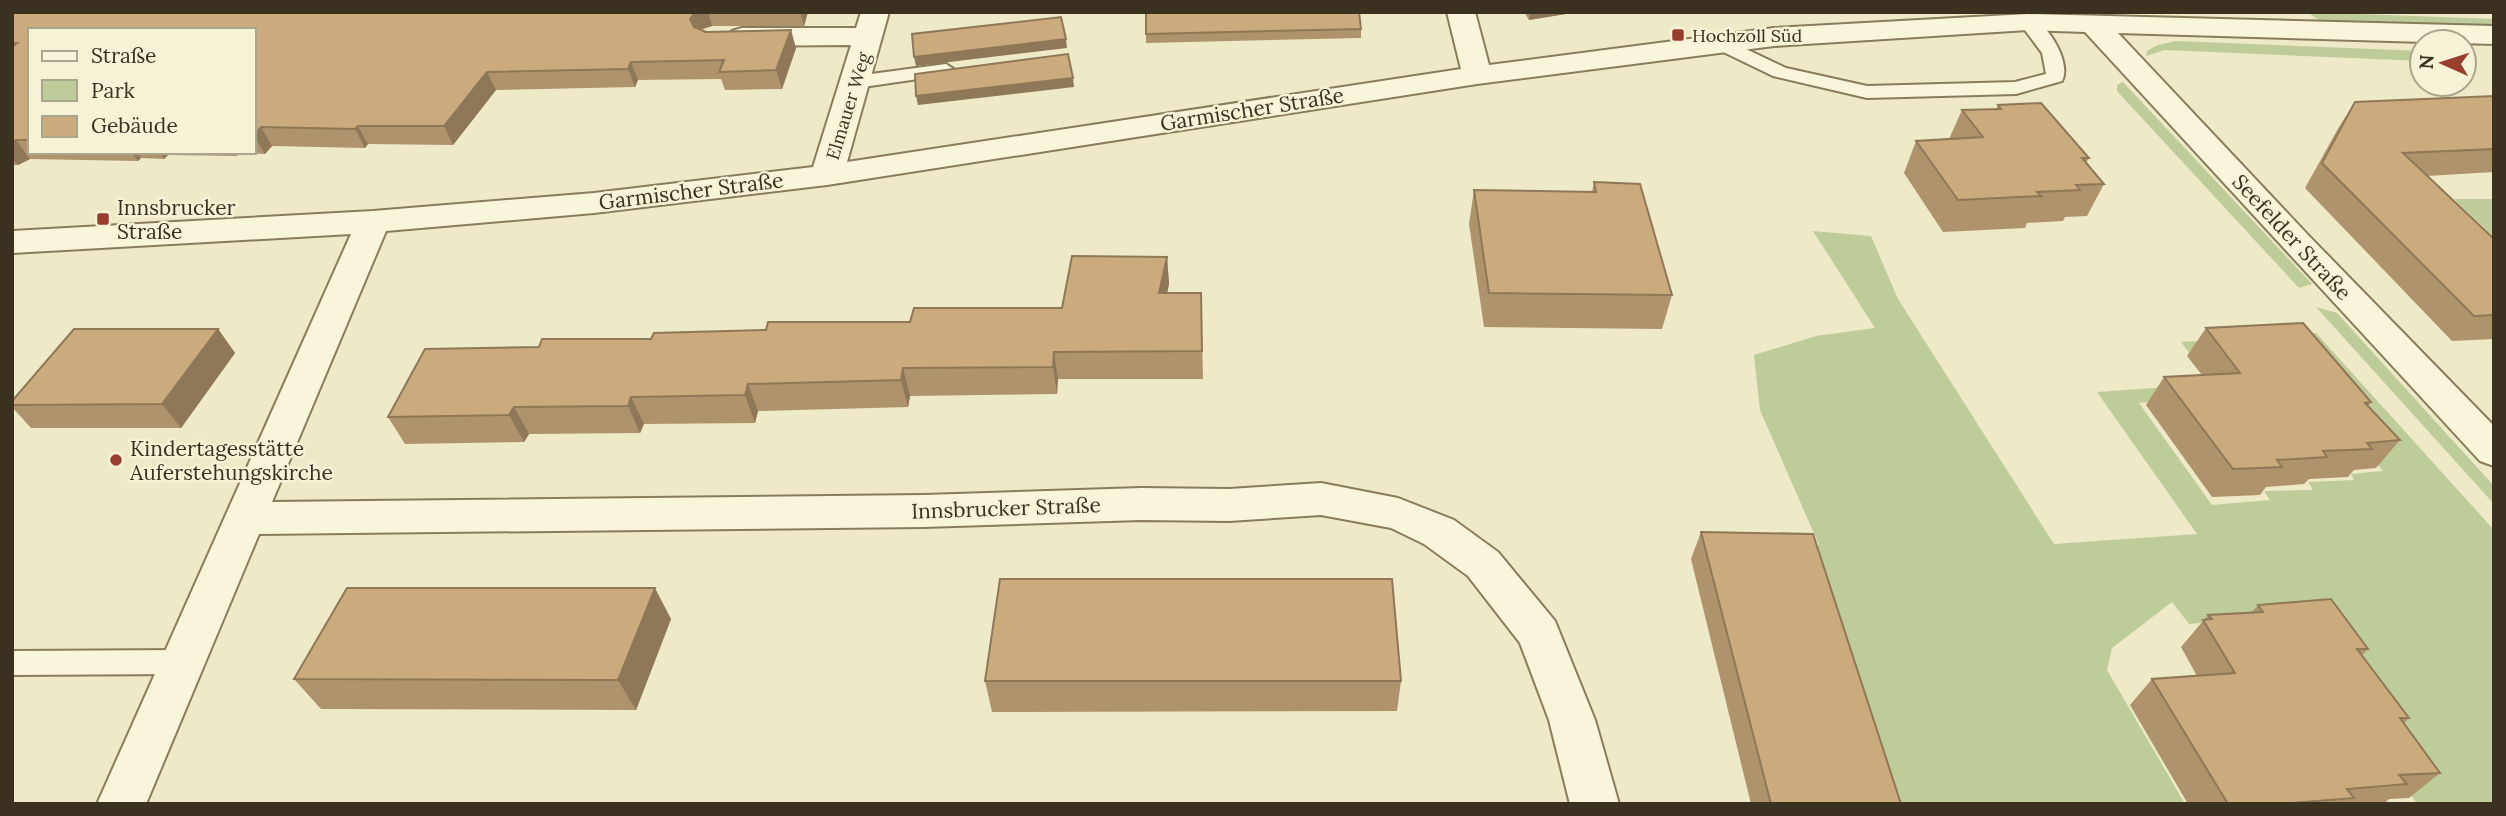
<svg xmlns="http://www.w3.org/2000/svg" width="2506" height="816" viewBox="0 0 2506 816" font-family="Lora,serif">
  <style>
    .green { fill: #becc9a }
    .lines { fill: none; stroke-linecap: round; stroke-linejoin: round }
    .lane-casing { stroke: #897c5c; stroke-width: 4 }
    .street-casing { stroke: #897c5c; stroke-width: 4 }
    .lane { fill: #f9f5da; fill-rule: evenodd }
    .street { fill: #f9f5da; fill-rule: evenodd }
    .wall { fill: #af936c; fill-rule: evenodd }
    .shaded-wall { fill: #8e7858 }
    .building { fill: #cbab7d; stroke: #8e7858; stroke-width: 2 }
    .poi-dot { fill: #973e2d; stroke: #f5f2d6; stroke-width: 2.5 }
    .labels { text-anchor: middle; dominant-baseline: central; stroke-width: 5; stroke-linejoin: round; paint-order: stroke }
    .far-poi-label { font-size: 18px; fill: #3a3120; stroke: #f5f2d6; text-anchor: start }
    .far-street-label { font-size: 18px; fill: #3a3120; stroke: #f5f2d6 }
    .street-label { font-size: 21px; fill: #3a3120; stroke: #f5f2d6 }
    .poi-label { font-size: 21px; fill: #3a3120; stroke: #f5f2d6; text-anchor: start }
  </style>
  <rect width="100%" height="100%" fill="#eee9c6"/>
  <g class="green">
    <path d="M2307 12 2494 19V29L2319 20Z"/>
    <path d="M2176 41 2422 51V61L2164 50 2146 56 2147 51 2158 45Z"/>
    <path d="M2123 82 2312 284 2299 288 2117 91V85Z"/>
    <path d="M2494 199V237L2454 199Z"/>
    <path d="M1813 231 1871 236 1898 299 2054 544 2197 534 2097 392 2181 386 2191 399 2139 403 2212 505 2270 500 2264 491 2313 490 2308 482 2354 480 2351 474 2383 471 2352 434 2190 354 2181 342 2316 333 2494 530V804H2393L2416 802 2377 749 2223 621 2189 624 2172 602 2112 648 2107 670 2185 804H1876L1795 544 1819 545 1760 410 1754 355 1816 336 1875 328Z"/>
    <path d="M2316 307 2337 313 2494 486V504Z"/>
  </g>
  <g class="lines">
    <g class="lane-casing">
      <g id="lane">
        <path d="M2028 17C2047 21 2072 63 2062 81L2016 94 1867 98 1773 76 1713 47 1710 43 1719 37 1725 39 1786 68 1867 86 2015 82 2046 74 2042 53 2019 22Z"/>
        <path d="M946 64 955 70 953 74 856 88 847 82 856 76Z"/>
        <path d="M181 650 191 653 195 662 191 671 181 674 12 675V651Z"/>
      </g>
    </g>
    <g class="street-casing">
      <path id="street" d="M861 12H889L847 162 1461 69 1447 12H1475L1489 65 1774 28 2028 14 2494 26V44L2118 33 2308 235 2494 426V466L2480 461 2085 32 2028 30 1774 46 1477 84 827 185 594 213 386 231 272 502 924 495 1141 488 1229 489 1321 483 1398 498 1454 520 1498 552 1555 621 1595 720 1619 804H1570L1549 720 1520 643 1468 576 1424 544 1391 528 1321 515 1229 521 1141 520 924 527 259 534 146 804H97L351 234 12 253V231L373 211 594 193 813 167 851 45 742 46 732 43 728 37 732 31 742 28H856Z"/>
    </g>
    <use href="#lane" class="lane"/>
    <use href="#street" class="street"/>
  </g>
  <g class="wall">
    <path d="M12 12H808L804 26H712L701 30 796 48 782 89 725 90 721 79 638 80 635 87 496 90 453 145 368 144 365 148 272 146 265 154 240 153 237 156 168 155 164 159 141 158 138 161 30 159 18 165H12ZM30 30H254V152H30Z"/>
    <path d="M1146 12 1361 29V38L1146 43Z"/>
    <path d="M1524 12H1578L1529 20Z"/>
    <path d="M2494 96V172L2427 176 2494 239V339L2452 341 2305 188 2339 127 2355 102Z"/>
    <path d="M1998 105 2089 158 2086 163 2104 184 2087 216 2065 217 2063 221 2027 223 2025 228 1943 232 1904 173 1916 141 1949 139 1962 110 1996 109Z"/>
    <path d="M1594 182 1672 295 1662 329 1484 327 1469 224 1474 190 1592 192Z"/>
    <path d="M1167 257 1169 284 1167 293H1201L1203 379H1058L1057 394 910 396 908 407 758 411 755 423 644 424 640 433 529 434 524 442 405 444 388 417 539 347 766 330 910 322 1062 308Z"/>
    <path d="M2206 328 2371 402 2368 406 2400 440 2376 468 2354 470 2348 477 2309 479 2304 484 2266 487 2260 495 2212 497 2146 405 2164 377 2202 375 2187 356Z"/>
    <path d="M218 329 235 353 181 428H31L12 407V401Z"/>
    <path d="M1701 532 1901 804H1751L1691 559Z"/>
    <path d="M2258 605 2368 649 2362 655 2409 718 2404 723 2440 773 2409 798 2389 799 2384 804H2188L2130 705 2152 679 2197 676 2181 647 2208 615 2251 613Z"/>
    <path d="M671 619 636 710 321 709 294 679Z"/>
    <path d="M985 681H1401L1397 711 992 712Z"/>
  </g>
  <g class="shaded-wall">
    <path d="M695 12H708L712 26 701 29 696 37 690 19Z"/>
    <path d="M800 12H808L804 26Z"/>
    <path d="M1530 12H1578L1529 20Z"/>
    <path d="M791 30 796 48 782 89 776 70Z"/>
    <path d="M1066 39 1067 48 916 66 914 57Z"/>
    <path d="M631 62 638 80 635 87 628 69Z"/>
    <path d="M487 72 496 90 453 145 444 126Z"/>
    <path d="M1073 78 1074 87 918 105 916 96Z"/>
    <path d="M358 126 368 144 365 148 355 129Z"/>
    <path d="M261 127 272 146 265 154 254 136Z"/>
    <path d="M16 140 30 159 18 165 12 158V142Z"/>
    <path d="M131 152H137L141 158 138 161Z"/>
    <path d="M160 152H167L168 155 164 159Z"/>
    <path d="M1167 257 1169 284 1161 320 1159 293Z"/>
    <path d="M218 329 235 353 181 428 162 404Z"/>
    <path d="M1054 352 1058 379 1057 394 1053 367Z"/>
    <path d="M903 368 910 396 908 407 901 380Z"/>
    <path d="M748 384 758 411 755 423 745 395Z"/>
    <path d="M631 397 644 424 640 433 628 406Z"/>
    <path d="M514 407 529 434 524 442 509 415Z"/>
    <path d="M655 588 671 619 636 710 618 680Z"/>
  </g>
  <g class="building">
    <path d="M12 12H695L690 19 694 27 706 32 791 30 776 70 719 72 724 60 631 62 628 69 487 72 444 126H358L355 129 261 127 254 135V30H30V140H16L12 142V47L17 43H12Z"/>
    <path d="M1146 12H1359L1361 29 1146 34Z"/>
    <path d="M1061 17 1066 39 914 57 912 34Z"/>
    <path d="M1068 54 1073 78 916 96 915 74Z"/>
    <path d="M2494 96V149L2403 153 2494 239V315L2474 316 2322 163 2355 102Z"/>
    <path d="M2041 103 2089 158H2082L2104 184 2076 185 2080 190 2037 192 2041 196 1958 200 1916 141 1983 137 1962 110 2001 109 1998 105Z"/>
    <path d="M1594 182 1640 184 1672 295 1489 293 1474 190 1596 192Z"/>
    <path d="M1072 256 1167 257 1159 293H1201L1202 351 1054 352 1053 367 903 368 901 380 748 384 745 395 631 397 628 406 514 407 509 415 388 417 425 349 539 347 542 339H651L654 333 766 330 768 322H910L914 308H1062Z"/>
    <path d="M2303 323 2371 402 2365 403 2400 440 2367 443 2372 449 2323 451 2327 457 2277 460 2282 467 2233 469 2164 377 2240 373 2206 328Z"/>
    <path d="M74 329H218L162 404 12 405V401Z"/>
    <path d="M1701 532 1813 534 1901 804H1771Z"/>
    <path d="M1000 579H1392L1401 681H985Z"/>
    <path d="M347 588H655L618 680 294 679Z"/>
    <path d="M2331 599 2368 649H2357L2409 718H2400L2440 773 2399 775 2407 784 2347 789 2354 798 2293 803V804H2228L2152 679 2235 673 2203 620 2212 619 2208 615 2263 612 2258 605Z"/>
  </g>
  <g class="poi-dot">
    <rect x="1671" y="28" width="14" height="14" rx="3.5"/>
    <rect x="96" y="212" width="14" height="14" rx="3.5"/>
    <circle cx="116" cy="460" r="7"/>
  </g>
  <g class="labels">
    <g class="far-poi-label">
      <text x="1692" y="35">Hochzoll Süd</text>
    </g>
    <g class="far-street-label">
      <text transform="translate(848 106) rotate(-73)">Elmauer Weg</text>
    </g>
    <g class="street-label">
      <text transform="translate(1252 109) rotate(-9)">Garmischer Straße</text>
      <text transform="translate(691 191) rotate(-7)">Garmischer Straße</text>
      <text transform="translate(2292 237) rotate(47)">Seefelder Straße</text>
      <text transform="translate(1006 508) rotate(-2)">Innsbrucker Straße</text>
    </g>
    <g class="poi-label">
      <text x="117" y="207">Innsbrucker<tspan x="117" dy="24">Straße</tspan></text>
      <text x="130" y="448">Kindertagesstätte<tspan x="130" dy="24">Auferstehungskirche</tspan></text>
    </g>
  </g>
  <rect width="2506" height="816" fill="none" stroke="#3a3120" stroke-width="28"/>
  <rect x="28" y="28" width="228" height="126" fill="#f5f2d6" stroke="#aaa58d" stroke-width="2"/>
  <rect x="42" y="51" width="35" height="10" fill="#f9f5da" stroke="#aaa58d" stroke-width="2"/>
  <text x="91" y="63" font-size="21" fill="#3a3120">Straße</text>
  <rect x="42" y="80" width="35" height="21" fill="#becc9a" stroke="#aaa58d" stroke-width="2"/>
  <text x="91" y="98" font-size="21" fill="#3a3120">Park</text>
  <rect x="42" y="116" width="35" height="21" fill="#cbab7d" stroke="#aaa58d" stroke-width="2"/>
  <text x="91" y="133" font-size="21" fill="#3a3120">Gebäude</text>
  <g transform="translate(2443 63) rotate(273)"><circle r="33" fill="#f5f2d6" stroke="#aaa58d" stroke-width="2"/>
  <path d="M0-5L12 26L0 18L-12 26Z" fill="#973e2d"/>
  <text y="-10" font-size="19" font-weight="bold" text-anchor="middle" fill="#3a3120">N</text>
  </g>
</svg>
